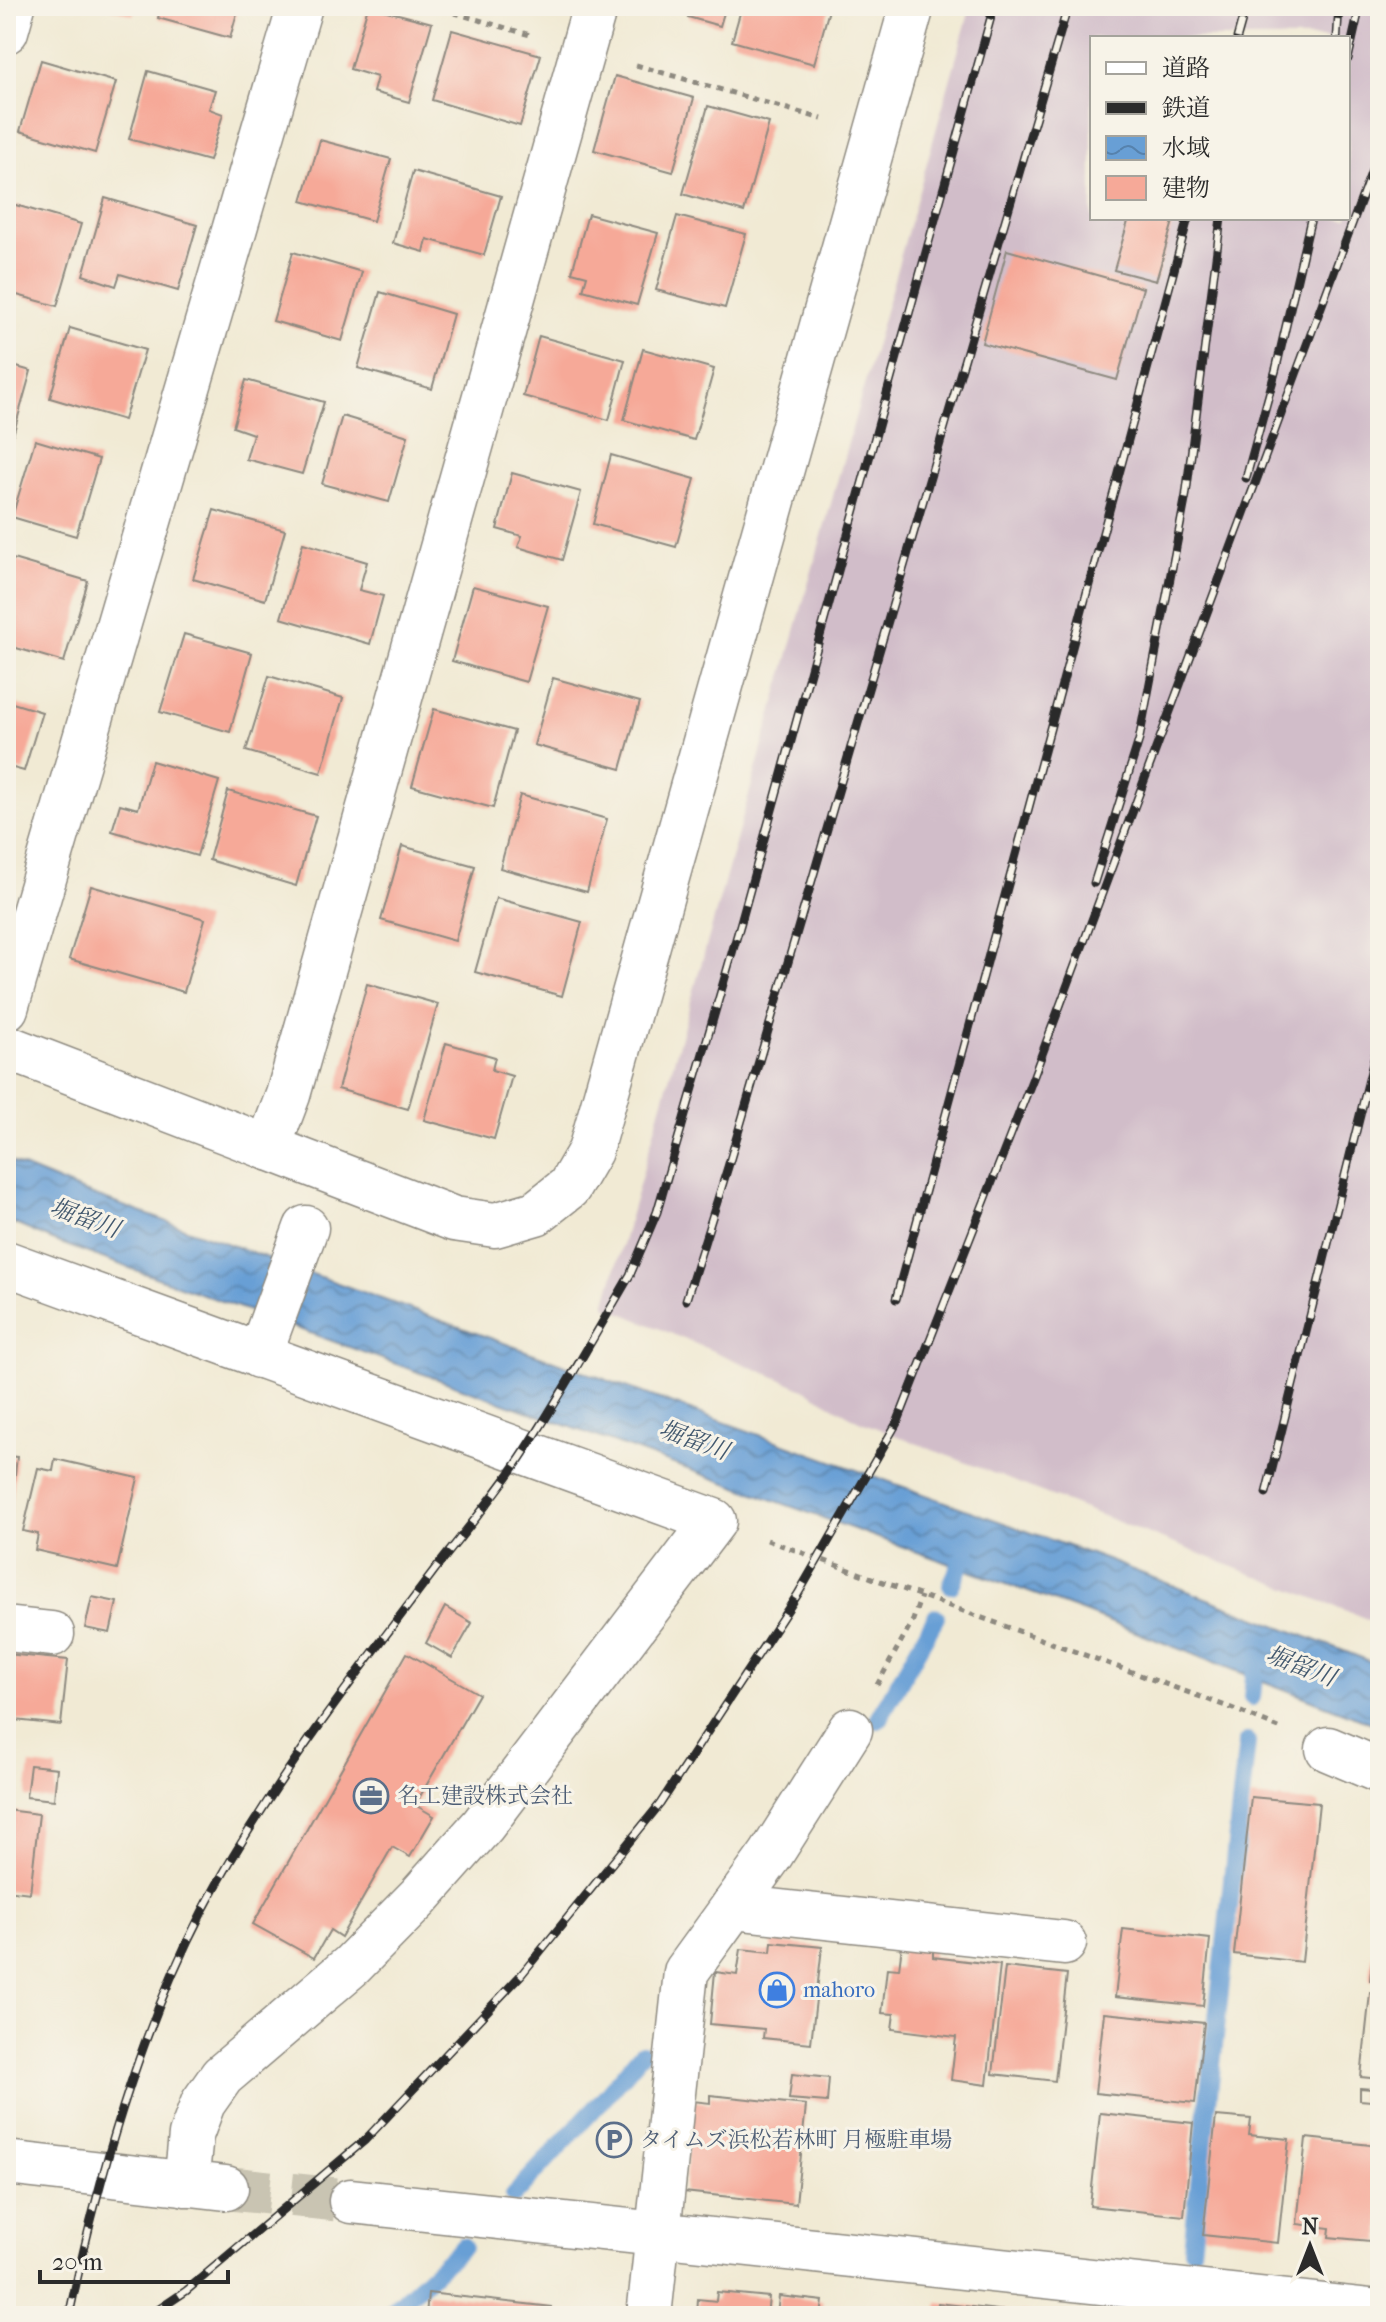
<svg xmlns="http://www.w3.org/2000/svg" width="1386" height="2322" viewBox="0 0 1386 2322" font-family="'IM FELL French Canon','Noto Serif JP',serif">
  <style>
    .railway { fill: #d1bdc9; fill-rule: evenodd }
    .water { fill: url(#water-waves); stroke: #4a6580; stroke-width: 2 }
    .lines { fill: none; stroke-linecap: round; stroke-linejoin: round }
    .stream { stroke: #689fd5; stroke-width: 18 }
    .building { fill: #f6a998 }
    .minor-tunnel { stroke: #c9c4b2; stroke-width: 44; stroke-dasharray: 44 22; stroke-linecap: butt }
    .minor-casing { stroke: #8e8a80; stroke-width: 47 }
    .path { stroke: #8e8a80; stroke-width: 5; stroke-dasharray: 6 6; stroke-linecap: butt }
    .minor { stroke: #fff; stroke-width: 44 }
    .rail-casing { stroke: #2b2b2b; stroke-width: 9 }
    .rail { stroke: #f7f3e8; stroke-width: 6; stroke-dasharray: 18; stroke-linecap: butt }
    .labels { text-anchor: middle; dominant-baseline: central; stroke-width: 6; stroke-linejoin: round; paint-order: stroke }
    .service-label { font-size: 22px; fill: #4e5e75; stroke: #f7f3e8; text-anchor: start }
    .shop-label { font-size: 22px; fill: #366cbe; stroke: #f7f3e8; text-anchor: start }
    .water-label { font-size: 24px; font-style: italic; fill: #43596f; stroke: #f7f3e8 }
  </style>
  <defs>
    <pattern id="water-waves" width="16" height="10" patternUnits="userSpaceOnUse" patternTransform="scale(2)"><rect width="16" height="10" fill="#689fd5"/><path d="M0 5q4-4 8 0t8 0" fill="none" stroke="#5682ad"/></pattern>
  </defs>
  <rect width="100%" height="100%" fill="#f7f3e8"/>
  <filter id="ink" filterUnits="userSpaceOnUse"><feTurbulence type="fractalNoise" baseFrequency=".0125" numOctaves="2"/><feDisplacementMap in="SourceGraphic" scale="16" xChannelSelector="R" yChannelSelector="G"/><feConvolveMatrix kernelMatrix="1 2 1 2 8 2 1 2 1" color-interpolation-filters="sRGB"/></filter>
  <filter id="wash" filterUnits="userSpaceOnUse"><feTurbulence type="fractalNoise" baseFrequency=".006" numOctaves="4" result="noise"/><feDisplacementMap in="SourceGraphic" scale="32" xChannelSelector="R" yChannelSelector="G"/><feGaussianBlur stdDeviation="1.8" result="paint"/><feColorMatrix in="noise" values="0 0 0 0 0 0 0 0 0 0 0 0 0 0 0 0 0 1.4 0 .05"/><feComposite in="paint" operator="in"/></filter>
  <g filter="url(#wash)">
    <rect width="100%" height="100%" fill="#f1ead4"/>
    <path class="railway" d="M971 6H1380V1624L859 1421 804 1389 605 1306ZM1092 38H1348V218H1092Z"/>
    <path class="water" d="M6 1160 76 1189 1104 1559 1380 1665V1726L1084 1612 55 1241 6 1220Z"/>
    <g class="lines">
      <g class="stream">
        <path d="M951 1585 968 1548"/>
        <path d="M1252 1697 1256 1656"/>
        <path d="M878 1720 936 1617"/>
        <path d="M514 2195 605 2097 642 2053"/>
        <path d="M1192 2249 1247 1742"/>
        <path d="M387 2316 463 2246"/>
      </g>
    </g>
    <g id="blocks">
      <g class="building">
        <path d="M106 6H135L133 15Z"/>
        <path d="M161 6H239L230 38 158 18Z"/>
        <path d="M368 6 432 23 409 102 373 92 377 77 350 69Z"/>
        <path d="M691 6H726L720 26 688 17Z"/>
        <path d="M742 6H830L814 64 732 41Z"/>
        <path d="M452 30 541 55 520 126 432 100Z"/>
        <path d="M41 60 116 82 95 153 20 131Z"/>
        <path d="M148 71 215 90 209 109 223 114 209 161 129 139Z"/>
        <path d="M615 76 694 98 673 172 594 150Z"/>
        <path d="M708 106 769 123 744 212 683 194Z"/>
        <path d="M320 140 391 159 373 221 302 201Z"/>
        <path d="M413 171 501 196 484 255 427 239 424 252 393 243Z"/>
        <path d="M105 198 197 225 178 291 120 274 116 286 83 275Z"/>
        <path d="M12 204 81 224 57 306 6 292V226Z"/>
        <path d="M588 214 658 233 637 305 583 290 587 276 572 272Z"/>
        <path d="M677 216 746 234 725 308 656 290Z"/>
        <path d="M1129 218H1174L1156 281 1114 270Z"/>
        <path d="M1007 250 1143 288 1117 380 982 343Z"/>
        <path d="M293 252 362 272 342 341 273 321Z"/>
        <path d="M380 292 453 314 432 389 358 368Z"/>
        <path d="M70 328 145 350 124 420 50 398Z"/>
        <path d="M539 336 625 360 609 420 523 396Z"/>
        <path d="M643 349 714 369 694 440 624 420Z"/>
        <path d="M6 364 31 371 13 435 6 433Z"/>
        <path d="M246 380 324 402 302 474 246 459 253 434 233 427Z"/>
        <path d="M342 416 408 436 389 502 322 484Z"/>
        <path d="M35 440 99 459 76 536 12 517Z"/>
        <path d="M611 455 695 479 676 547 593 524Z"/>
        <path d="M512 473 581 492 562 560 518 547 522 536 497 529Z"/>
        <path d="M214 510 285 530 265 600 193 579Z"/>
        <path d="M303 543 367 562 359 590 383 596 370 644 281 618Z"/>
        <path d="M6 557 88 581 64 662 6 645Z"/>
        <path d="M473 586 548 606 526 682 452 661Z"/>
        <path d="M184 634 252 653 230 732 160 712Z"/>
        <path d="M269 676 343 698 321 773 246 751Z"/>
        <path d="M553 678 640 702 621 769 534 745Z"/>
        <path d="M6 701 42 712 24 771 6 766Z"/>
        <path d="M434 709 514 731 493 808 412 786Z"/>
        <path d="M152 761 219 781 197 856 112 831 120 804 138 809Z"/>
        <path d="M228 791 316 816 296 886 209 860Z"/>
        <path d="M520 795 607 819 587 892 500 868Z"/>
        <path d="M6 838 13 840 7 862H6Z"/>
        <path d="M402 846 475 866 455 941 381 920Z"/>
        <path d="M91 886 205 919 184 992 69 959Z"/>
        <path d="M496 898 582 922 562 996 475 972Z"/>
        <path d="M367 984 438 1004 408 1109 338 1089Z"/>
        <path d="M446 1043 495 1057 492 1070 512 1076 494 1139 424 1120Z"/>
        <path d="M6 1456 17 1457 8 1534H6Z"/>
        <path d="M55 1459 138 1478 117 1569 35 1550 38 1534 23 1531 38 1468 53 1471Z"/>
        <path d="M92 1597 117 1602 110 1633 85 1628Z"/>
        <path d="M445 1607 472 1623 452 1658 426 1643Z"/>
        <path d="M407 1653 479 1694 415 1805 434 1816 410 1857 392 1847 341 1937 330 1930 314 1958 253 1924Z"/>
        <path d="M6 1654 68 1660 61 1725 6 1719Z"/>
        <path d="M30 1765 57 1768 54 1800 26 1797Z"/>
        <path d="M1251 1797 1319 1803 1302 1962 1234 1954Z"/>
        <path d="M6 1810 39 1814 30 1893 6 1890Z"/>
        <path d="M1378 1907H1380V1981L1370 1980Z"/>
        <path d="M1123 1929 1210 1939 1203 2006 1115 1997Z"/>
        <path d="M772 1942 822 1947 811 2043 763 2038 764 2029 710 2024 715 1972 737 1975 741 1949 771 1952Z"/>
        <path d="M902 1945 933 1948V1957L1000 1965 987 2085 951 2080 956 2037 892 2029 894 2014 882 2013 887 1968 899 1969Z"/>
        <path d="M1005 1967 1067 1974 1055 2081 993 2074Z"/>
        <path d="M1370 1993 1380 1994V2079L1361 2077Z"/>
        <path d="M1104 2013 1204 2023 1195 2103 1095 2093Z"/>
        <path d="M792 2074 829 2078 827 2102 789 2099Z"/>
        <path d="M1360 2088 1372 2089 1371 2101 1360 2100Z"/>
        <path d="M710 2095 806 2105 796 2204 684 2192 693 2101 710 2103Z"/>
        <path d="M1100 2113 1193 2123 1184 2216 1090 2206Z"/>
        <path d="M1216 2116 1251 2119 1249 2135 1289 2139 1278 2243 1203 2235Z"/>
        <path d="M1306 2138 1380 2146V2242L1329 2237 1330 2228 1297 2224Z"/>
        <path d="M717 2292 769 2297 767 2316H697L698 2299 716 2301Z"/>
        <path d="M428 2293 552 2307 551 2316H426Z"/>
        <path d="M779 2296 823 2301 821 2316H777Z"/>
        <path d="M938 2303 1007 2311 1006 2316H936Z"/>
        <path d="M877 2309 915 2313 914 2316H877Z"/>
        <path d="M1016 2312 1039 2314V2316H1016Z"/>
      </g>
    </g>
  </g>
  <g filter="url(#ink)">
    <use href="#blocks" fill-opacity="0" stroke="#8e8a80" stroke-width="2"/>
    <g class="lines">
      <path class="minor-tunnel" d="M226 2188 351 2201"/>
      <g class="minor-casing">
        <g id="minor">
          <path d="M6 31 13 6"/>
          <path d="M6 1008 300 6"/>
          <path d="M6 1047 454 1219 495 1225 536 1213 569 1187 590 1151 912 6"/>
          <path d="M268 1148 288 1095 595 6"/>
          <path d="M6 1263 714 1521 483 1825 419 1897 352 1965 222 2076 203 2103 191 2135 186 2184"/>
          <path d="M259 1356 306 1228"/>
          <path d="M6 1629 52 1634"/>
          <path d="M1328 1749 1380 1771"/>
          <path d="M733 1907 1064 1943"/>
          <path d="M6 2163 226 2188"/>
          <path d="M351 2201 1380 2312"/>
          <path d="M649 2316 686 1972 770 1856 850 1730"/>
        </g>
      </g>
      <g class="path">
        <path d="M431 6 530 35"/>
        <path d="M636 65 822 119"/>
        <path d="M767 1540 1234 1709 1279 1728"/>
        <path d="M877 1685 913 1620 921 1596"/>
      </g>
      <use href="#minor" class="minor"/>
      <g class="rail-casing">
        <g id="rail">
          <path d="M1237 38 1246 6"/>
          <path d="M1337 38 1339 6"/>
          <path d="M1348 59 1360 6"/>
          <path d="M1246 478 1276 369 1311 218"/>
          <path d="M1094 883 1139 740 1186 495 1221 218"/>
          <path d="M896 1299 1188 218"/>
          <path d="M686 1300 728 1167 1068 6"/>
          <path d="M1266 1493 1380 1035"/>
          <path d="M69 2316C98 2179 138 2035 203 1910 267 1789 352 1680 434 1571 464 1532 498 1493 525 1451 562 1394 596 1333 630 1275L657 1212 741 922 994 6"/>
          <path d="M149 2316 186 2291 365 2140 521 1975 660 1804 798 1594 898 1421 1033 1078 1380 149"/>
        </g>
      </g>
      <use href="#rail" class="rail"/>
    </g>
  </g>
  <defs>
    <g id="office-ring" transform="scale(1.8)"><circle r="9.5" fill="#f7f3e8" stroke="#5c6f8a" stroke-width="1.5"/><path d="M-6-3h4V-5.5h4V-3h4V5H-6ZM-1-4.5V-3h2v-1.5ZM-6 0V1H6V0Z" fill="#5c6f8a"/></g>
    <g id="shop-ring" transform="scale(1.8)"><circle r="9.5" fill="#f7f3e8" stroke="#3f7fe0" stroke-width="1.5"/><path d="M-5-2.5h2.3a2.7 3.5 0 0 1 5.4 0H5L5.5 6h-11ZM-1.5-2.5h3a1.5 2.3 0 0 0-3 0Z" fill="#3f7fe0"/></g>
    <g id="parking-ring" transform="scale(1.8)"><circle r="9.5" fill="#f7f3e8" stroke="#5c6f8a" stroke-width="1.5"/><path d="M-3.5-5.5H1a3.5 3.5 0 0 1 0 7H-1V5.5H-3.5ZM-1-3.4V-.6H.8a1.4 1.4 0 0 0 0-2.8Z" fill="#5c6f8a"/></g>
  </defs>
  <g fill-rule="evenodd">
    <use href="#office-ring" x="371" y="1796"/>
    <use href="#shop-ring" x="777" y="1990"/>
    <use href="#parking-ring" x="614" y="2140"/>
  </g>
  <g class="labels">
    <g class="service-label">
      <text x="397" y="1796">名工建設株式会社</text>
      <text x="640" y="2140">タイムズ浜松若林町 月極駐車場</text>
    </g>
    <g class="shop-label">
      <text x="803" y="1990">mahoro</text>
    </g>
    <g class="water-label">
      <text transform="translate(85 1218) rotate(20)">堀留川</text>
      <text transform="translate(694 1440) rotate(20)">堀留川</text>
      <text transform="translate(1301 1666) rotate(21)">堀留川</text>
    </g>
  </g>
  <rect width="1386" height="2322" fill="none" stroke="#f7f3e8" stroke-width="32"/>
  <rect x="1090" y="36" width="260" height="184" fill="#f7f3e8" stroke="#a5a39c" stroke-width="2"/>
  <rect x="1106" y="62" width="40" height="12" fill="#ffffff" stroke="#a5a39c" stroke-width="2"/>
  <text x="1162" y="76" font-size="24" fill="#2b2b2b">道路</text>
  <rect x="1106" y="102" width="40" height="12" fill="#2b2b2b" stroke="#a5a39c" stroke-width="2"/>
  <text x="1162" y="116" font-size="24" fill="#2b2b2b">鉄道</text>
  <rect x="1106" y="136" width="40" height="24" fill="url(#water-waves)" stroke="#a5a39c" stroke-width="2"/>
  <text x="1162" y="156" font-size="24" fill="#2b2b2b">水域</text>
  <rect x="1106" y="176" width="40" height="24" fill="#f6a998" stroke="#a5a39c" stroke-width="2"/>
  <text x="1162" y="196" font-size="24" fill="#2b2b2b">建物</text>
  <g transform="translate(1310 2246)" stroke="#f7f3e8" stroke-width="6" paint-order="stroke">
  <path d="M0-6L14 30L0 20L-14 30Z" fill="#2b2b2b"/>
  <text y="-12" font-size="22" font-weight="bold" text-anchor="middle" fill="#2b2b2b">N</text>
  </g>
  <path d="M40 2270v12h188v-12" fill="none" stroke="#2b2b2b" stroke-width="4"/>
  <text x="52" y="2270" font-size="24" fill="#2b2b2b" stroke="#f7f3e8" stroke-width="6" paint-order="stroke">20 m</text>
</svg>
